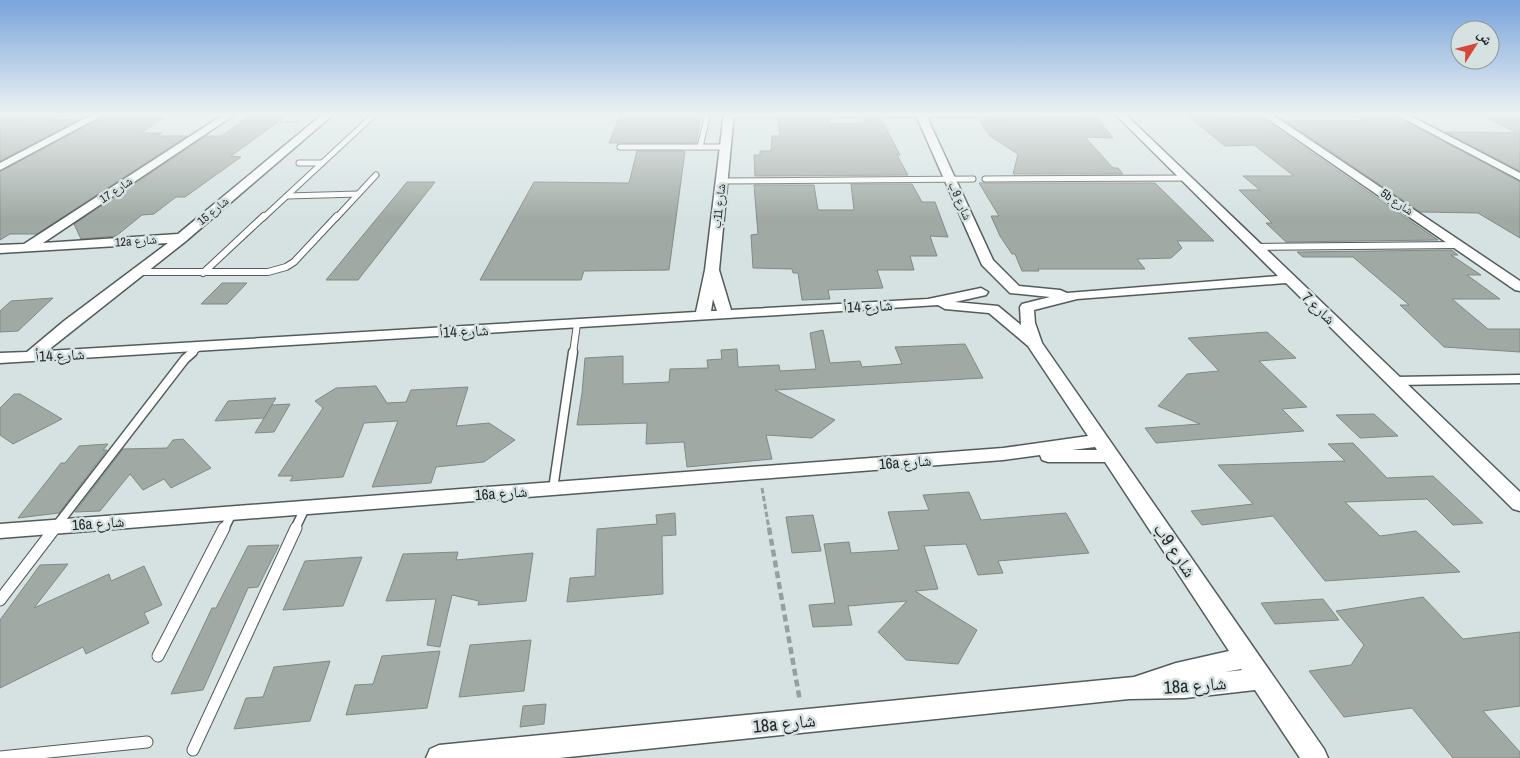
<svg xmlns="http://www.w3.org/2000/svg" width="1520" height="758" viewBox="0 0 1520 758" font-family="'Archivo Narrow','Noto Naskh Arabic',sans-serif">
  <style>
    .building { fill: #a0a9a4; stroke: #808984 }
    .lines { fill: none; stroke-linecap: round; stroke-linejoin: round }
    .lane-far3-casing { stroke: #525c5c; stroke-width: 7 }
    .lane-far2-casing { stroke: #525c5c; stroke-width: 8 }
    .lane-far1-casing { stroke: #525c5c; stroke-width: 11 }
    .lane-casing { stroke: #525c5c; stroke-width: 13 }
    .street-casing { stroke: #525c5c; stroke-width: 3 }
    .path-far2 { stroke: #969f9f; stroke-width: 2; stroke-dasharray: 3 2; stroke-linecap: butt }
    .path-far1 { stroke: #969f9f; stroke-width: 3; stroke-dasharray: 5.5 2.5; stroke-linecap: butt }
    .path { stroke: #969f9f; stroke-width: 4.5; stroke-dasharray: 7 4; stroke-linecap: butt }
    .lane-far3 { stroke: #fff; stroke-width: 5 }
    .lane-far2 { stroke: #fff; stroke-width: 6 }
    .lane-far1 { stroke: #fff; stroke-width: 8 }
    .lane { stroke: #fff; stroke-width: 11 }
    .street { fill: #fff; fill-rule: evenodd }
    .labels { text-anchor: middle; dominant-baseline: central; stroke-width: 5; stroke-linejoin: round; paint-order: stroke }
    .far-street-label { font-size: 12px; fill: #222626; stroke: #d6e2e2 }
    .street-label { font-size: 15px; fill: #222626; stroke: #d6e2e2 }
    .near-street-label { font-size: 18px; fill: #222626; stroke: #d6e2e2 }
  </style>
  <rect width="100%" height="100%" fill="#d6e2e2"/>
  <g class="building">
    <path d="M0 113H66L52 120 79 119 0 161Z"/>
    <path d="M621 113H701L696 143H609Z"/>
    <path d="M1348 113 1391 114 1520 182V238L1478 213 1420 212 1286 121H1364Z"/>
    <path d="M1479 114 1520 115V171L1446 132 1517 133Z"/>
    <path d="M250 116H286L231 156 241 157 185 197H176L154 214 142 215 116 236 81 239 74 224 206 136H221Z"/>
    <path d="M1188 116 1260 117 1438 240 1286 242 1266 223H1272L1239 190H1260L1243 176H1294L1254 145 1225 146Z"/>
    <path d="M163 118 141 133H162L156 136H187L37 234H10L0 240V172L100 119Z"/>
    <path d="M1078 118H1097L1113 138 1085 137 1113 168H1118L1123 174H1013L1018 154 990 136 979 120Z"/>
    <path d="M778 119H829L830 124 866 123 864 119H881L900 155H897L908 175 755 176 754 155H760V151H771L772 136H780Z"/>
    <path d="M637 151H685L669 270 584 271 581 280H480L534 182 629 183Z"/>
    <path d="M407 182H435L358 280H326Z"/>
    <path d="M979 183H1155L1214 241H1177L1182 248 1171 258 1137 259 1145 269H1038L1039 271H1022L1015 254H1012L1000 236 991 216H999Z"/>
    <path d="M851 184H912L922 202H935L948 237 930 236 937 256H910L914 270H877L883 288 828 290 830 299 802 300 798 273H793L792 269 753 268 751 235 758 234 754 185H814L818 210H854Z"/>
    <path d="M1452 250 1458 255H1451L1481 275H1467L1500 299H1452L1488 329H1520V352L1444 347 1400 305H1409L1353 257H1303L1297 252Z"/>
    <path d="M222 283H247L227 304H201Z"/>
    <path d="M53 298 18 331 0 332V311L11 301Z"/>
    <path d="M823 330 830 363 860 361 862 367 902 364 895 347 965 344 983 378 775 390 835 420 812 438 766 435 772 459 687 467 684 442 646 444 647 423 577 425 582 393 585 358 623 356V384L669 382 670 369 708 368 707 360 722 359 721 350 737 349 738 367 779 365 780 371 816 369 810 333Z"/>
    <path d="M1267 332 1296 358 1259 361 1307 407 1282 409 1304 431 1156 443 1145 428 1200 424 1158 406 1187 374 1219 371 1188 338Z"/>
    <path d="M376 386 387 403 406 402 411 390 468 387 456 426 489 423 515 440 484 462 436 467 431 483 372 487 398 421 364 423 343 477 290 481 293 476H278L323 408 315 401 336 388Z"/>
    <path d="M14 394H20L62 419 13 444 0 435V408Z"/>
    <path d="M276 398 264 418 215 421 228 401Z"/>
    <path d="M290 404 274 432 255 433 272 405Z"/>
    <path d="M1374 414 1398 436 1360 438 1336 415Z"/>
    <path d="M183 439 211 468 171 488 164 479 143 490 130 474 100 511 75 512 123 449 167 448 173 440Z"/>
    <path d="M1353 443 1387 478 1433 476 1483 523 1453 525 1427 499 1345 502 1380 536 1416 531 1460 572 1325 581 1273 516 1202 525 1191 511 1253 504 1218 465 1345 461 1328 444Z"/>
    <path d="M108 444 103 450H107L59 513 18 518 61 463H65L79 446Z"/>
    <path d="M969 492 981 520 1066 513 1089 553 998 561 1003 573 978 575 966 544 924 546 938 589 915 591 977 630 958 664 906 660 878 632 907 601 848 606 852 625 813 627 809 605 835 603 824 544 849 542 851 553 899 550 888 512 929 510 923 495Z"/>
    <path d="M675 513 676 535 662 536 663 594 567 602 570 578 595 576 597 529 657 524 656 515Z"/>
    <path d="M813 515 821 551 792 553 786 517Z"/>
    <path d="M279 545 258 587 248 588 203 690 171 694 212 608H216L248 546Z"/>
    <path d="M458 552 456 560 533 553 526 601 478 605 479 601 452 595 440 647 427 645 436 599 386 601 403 554Z"/>
    <path d="M362 557 343 606 283 610 305 561Z"/>
    <path d="M68 564 34 608 109 574 111 581 144 566 162 605 144 613 149 623 86 654 83 647 0 688V620L40 565Z"/>
    <path d="M1423 597 1463 639 1520 632V706L1483 711 1520 752V758H1453L1412 708 1344 717 1309 671 1351 665 1364 645 1336 611Z"/>
    <path d="M1323 599 1339 620 1275 624 1261 603Z"/>
    <path d="M531 640 524 691 459 697 470 645Z"/>
    <path d="M440 651 427 708 346 715 355 685 373 684 382 656Z"/>
    <path d="M330 661 310 721 234 729 246 698 263 697 274 667Z"/>
    <path d="M546 704 544 724 520 727 523 706Z"/>
  </g>
  <g class="lines">
    <g class="lane-far3-casing">
      <g id="lane-far3">
        <path d="M729 115 1075 114"/>
        <path d="M620 147H725"/>
        <path d="M700 147 708 113"/>
        <path d="M299 163H322"/>
        <path d="M985 179 1186 178"/>
        <path d="M722 181 973 179"/>
        <path d="M287 196 358 194"/>
        <path d="M263 218 376 113"/>
        <path d="M336 218 376 175"/>
      </g>
    </g>
    <g class="lane-far2-casing">
      <g id="lane-far2">
        <path d="M1257 247 1459 245"/>
        <path d="M136 272H268L286 267 294 262 337 216"/>
        <path d="M203 273 264 216"/>
        <path d="M192 353 200 346"/>
        <path d="M573 353 577 324"/>
      </g>
    </g>
    <g class="lane-far1-casing">
      <g id="lane-far1">
        <path d="M1395 381 1520 379"/>
        <path d="M553 489 573 352"/>
        <path d="M54 529 185 359 193 352"/>
        <path d="M224 529 232 513"/>
        <path d="M295 529 305 508"/>
      </g>
    </g>
    <g class="lane-casing">
      <g id="lane">
        <path d="M0 600 55 528"/>
        <path d="M158 656 224 528"/>
        <path d="M193 750 296 528"/>
        <path d="M0 757 147 742"/>
      </g>
    </g>
    <g class="street-casing">
      <g id="street">
        <path d="M95 113H107L0 170V163Z"/>
        <path d="M226 113H237L43 243 178 234 324 113H335L186 241 47 351 696 312 705 270 724 113H734L719 270 731 310 928 299 981 288 988 292 986 295 955 302 998 306 1021 325 1020 307 1022 304 1050 297 1010 293 982 265 915 113H925L993 260 1019 286 1060 290 1067 293 1278 276 1114 113H1124L1520 492V511L1513 509 1286 283 1077 299 1034 310 1035 323 1042 343 1324 749 1328 758H1300L1255 690 1185 698 1129 699 559 758H426L430 749 439 745 1134 677 1176 663 1229 651 1105 462H1048L1042 460 1040 455 1003 460 0 538V524L1003 448 1088 436 1028 346 989 313 945 309 938 305 0 363V353L27 352 64 321 168 243 0 253V245L24 244ZM713 299 717 311H711ZM1095 447 1097 450H1072ZM1241 669 1242 670 1225 672Z"/>
        <path d="M1259 113H1270L1520 281V291L1515 290Z"/>
        <path d="M1393 113H1405L1520 173V180Z"/>
      </g>
    </g>
    <g class="path-far2">
      <path d="M240 122H299"/>
      <path d="M0 127 30 113"/>
    </g>
    <path class="path-far1" d="M762 488 769 529"/>
    <path class="path" d="M769 528 800 701"/>
    <use href="#lane-far3" class="lane-far3"/>
    <use href="#lane-far2" class="lane-far2"/>
    <use href="#lane-far1" class="lane-far1"/>
    <use href="#lane" class="lane"/>
    <use href="#street" class="street"/>
  </g>
  <linearGradient id="sky" x2="0" y2="1"><stop stop-color="#79a4dc"/><stop offset="0.52" stop-color="#edf2f2"/><stop offset="1" stop-color="#edf2f2" stop-opacity="0"/></linearGradient>
  <rect width="1520" height="219" fill="url(#sky)"/>
  <g class="labels">
    <g class="far-street-label">
      <text transform="translate(116 190) rotate(-34)">شارع 17</text>
      <text transform="translate(960 201) rotate(66)">شارع 9ب</text>
      <text transform="translate(1397 202) rotate(34)">5b شارع</text>
      <text transform="translate(719 206) rotate(-84)">شارع 11ب</text>
      <text transform="translate(213 211) rotate(-40)">شارع 15</text>
      <text transform="translate(136 241) rotate(-4)">12a شارع</text>
    </g>
    <g class="street-label">
      <text transform="translate(868 306) rotate(-3)">شارع 14أ</text>
      <text transform="translate(1319 308) rotate(44)">شارع 7</text>
      <text transform="translate(464 331) rotate(-3)">شارع 14أ</text>
      <text transform="translate(60 355) rotate(-3)">شارع 14أ</text>
      <text transform="translate(905 462) rotate(-4)">16a شارع</text>
      <text transform="translate(501 493) rotate(-4)">16a شارع</text>
      <text transform="translate(98 523) rotate(-4)">16a شارع</text>
    </g>
    <g class="near-street-label">
      <text transform="translate(1175 550) rotate(56)">شارع 9ب</text>
      <text transform="translate(1195 685) rotate(-4)">18a شارع</text>
      <text transform="translate(784 723) rotate(-6)">18a شارع</text>
    </g>
  </g>
  <g transform="translate(1475 45) rotate(54)"><circle r="24" fill="#d6e2e2" stroke="#8e9797"/>
  <path d="M0-4L9 19L0 12L-9 19Z" fill="#d54839"/>
  <text y="-8" font-size="14" font-weight="bold" text-anchor="middle" fill="#222626">ش</text>
  </g>
</svg>
